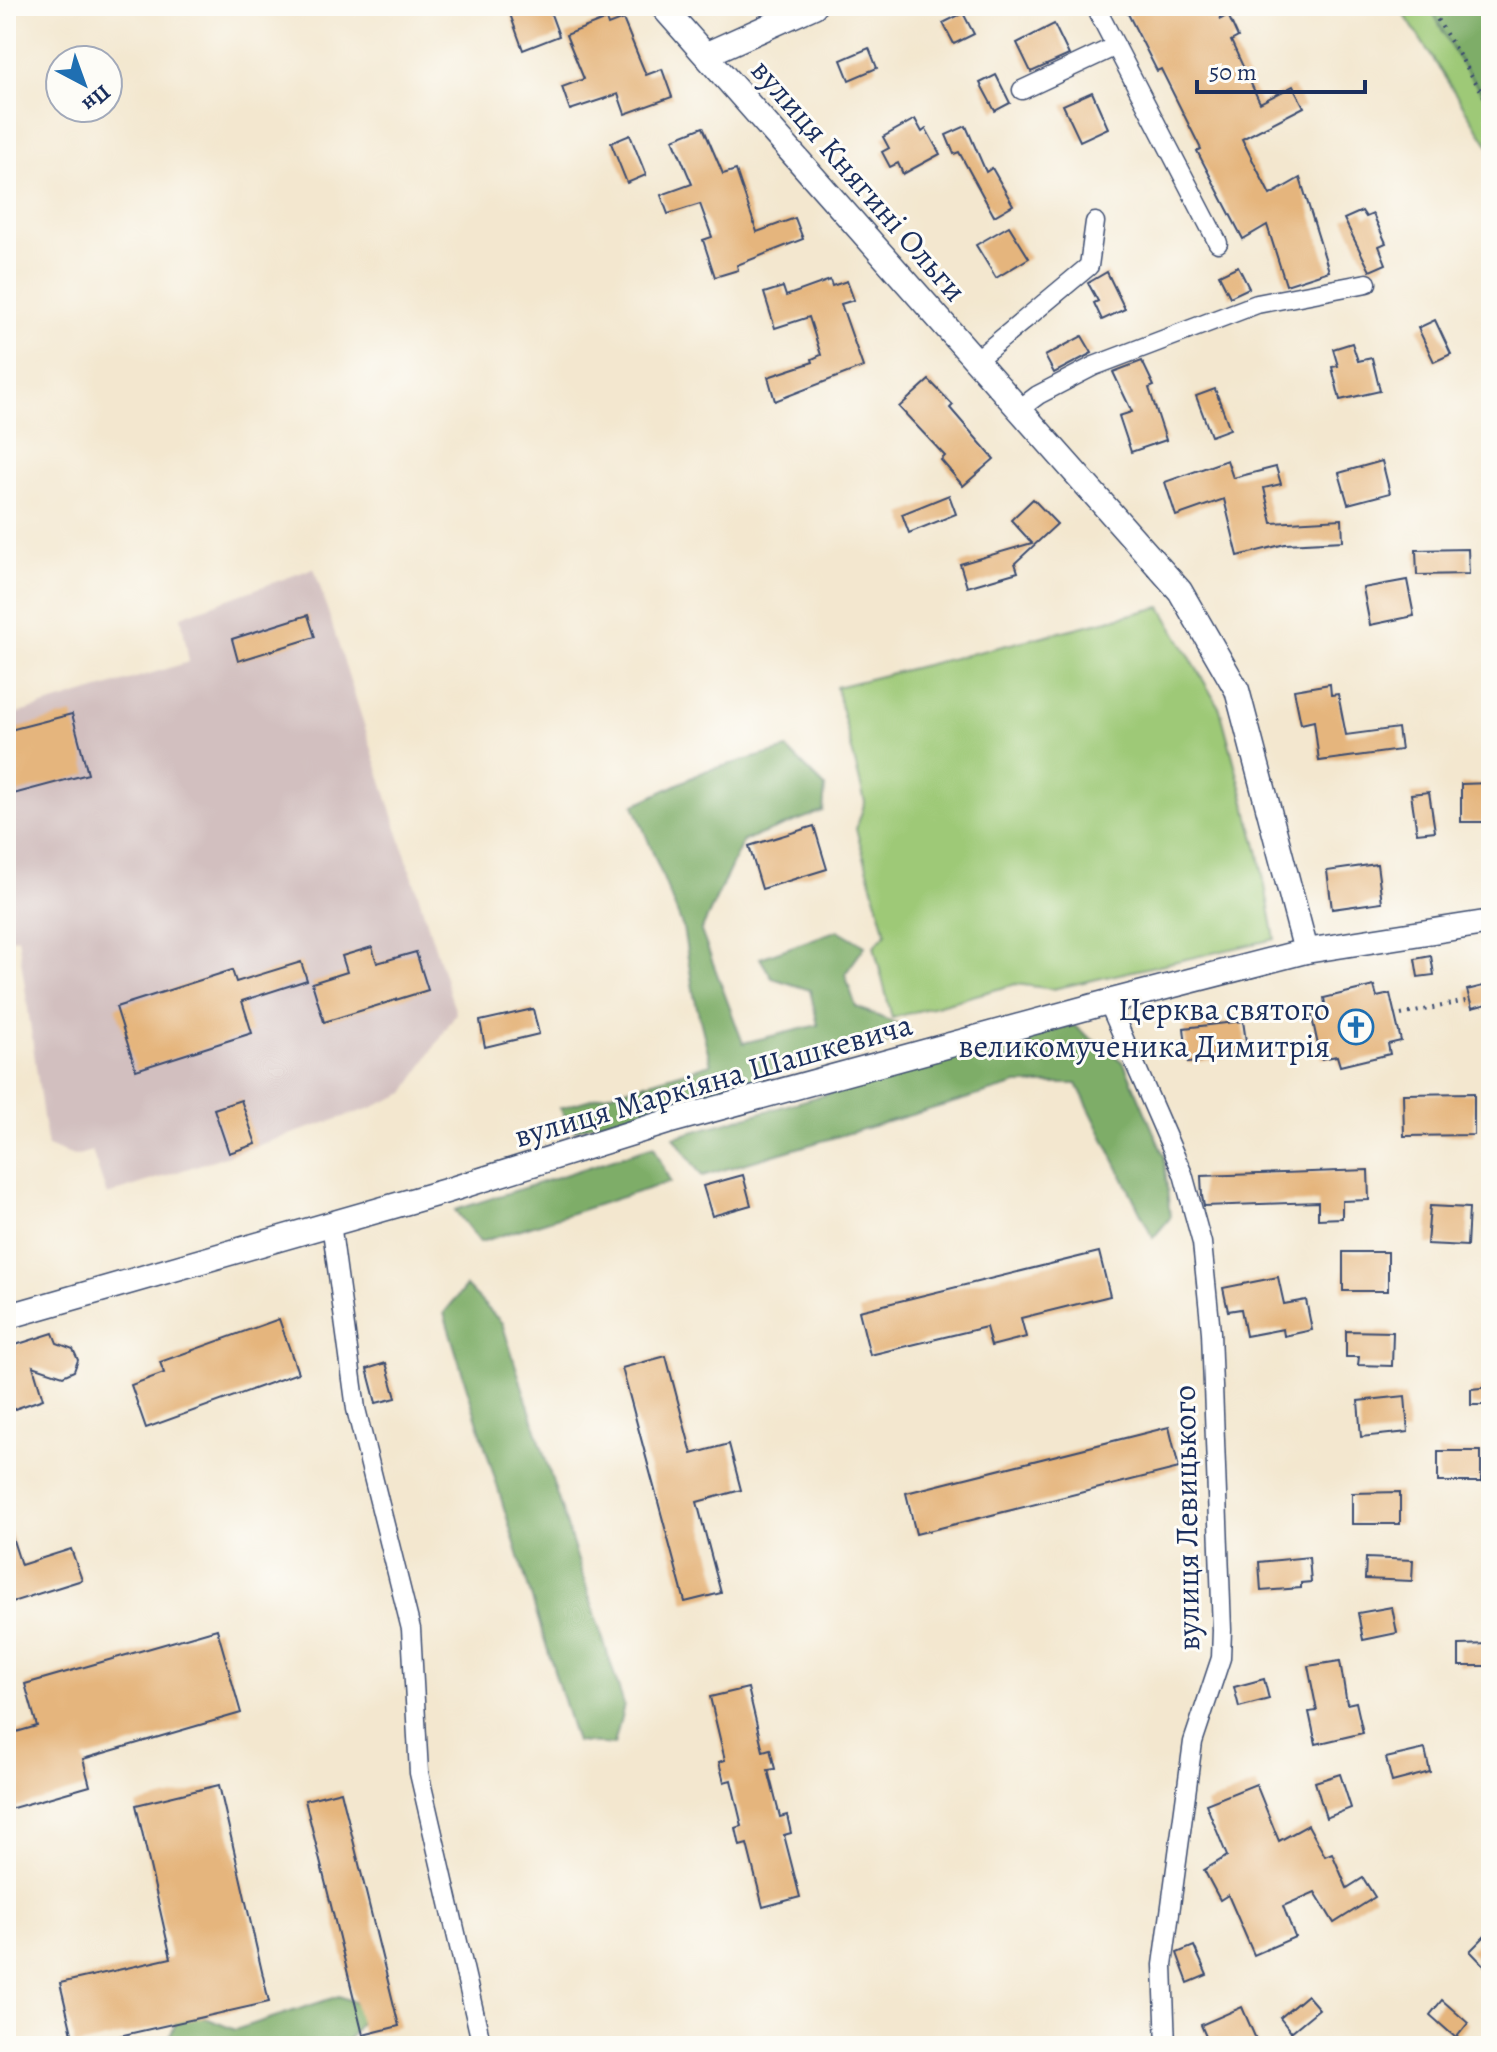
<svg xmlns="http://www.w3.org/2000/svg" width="1497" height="2052" viewBox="0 0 1497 2052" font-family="Alegreya,serif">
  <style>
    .industrial { fill: #d2bfbf }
    .green { fill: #9ec977; stroke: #5c7c6a; stroke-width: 2 }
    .forest { fill: #7ead68; stroke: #4c6e63; stroke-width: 2 }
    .building { fill: #e5b57d }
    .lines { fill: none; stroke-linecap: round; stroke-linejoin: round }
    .minor-casing { stroke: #3b4b6f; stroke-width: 21 }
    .tertiary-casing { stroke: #3b4b6f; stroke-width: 27 }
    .path { stroke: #3b4b6f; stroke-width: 4; stroke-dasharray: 2 6; stroke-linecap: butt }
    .minor { stroke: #fff; stroke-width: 18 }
    .tertiary { stroke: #fff; stroke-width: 24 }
    .labels { text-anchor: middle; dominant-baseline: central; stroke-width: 6; stroke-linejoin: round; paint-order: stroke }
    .street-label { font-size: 32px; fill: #1b2f5e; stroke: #fdfcf7 }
    .poi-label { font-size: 32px; fill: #1b2f5e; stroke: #fdfcf7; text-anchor: end }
  </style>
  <rect width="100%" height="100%" fill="#fdfcf7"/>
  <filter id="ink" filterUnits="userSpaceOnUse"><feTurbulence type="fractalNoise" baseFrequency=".0125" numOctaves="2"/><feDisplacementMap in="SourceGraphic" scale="16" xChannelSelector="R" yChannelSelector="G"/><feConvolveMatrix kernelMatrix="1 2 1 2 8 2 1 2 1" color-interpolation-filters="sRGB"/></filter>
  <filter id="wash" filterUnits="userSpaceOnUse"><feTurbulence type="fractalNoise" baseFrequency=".006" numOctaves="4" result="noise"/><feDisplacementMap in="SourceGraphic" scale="32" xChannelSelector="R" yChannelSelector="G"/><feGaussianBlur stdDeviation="1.8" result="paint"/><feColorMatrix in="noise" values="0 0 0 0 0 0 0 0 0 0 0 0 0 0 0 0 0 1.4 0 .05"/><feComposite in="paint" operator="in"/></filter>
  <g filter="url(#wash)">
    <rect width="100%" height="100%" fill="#f3e7cf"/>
    <path class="industrial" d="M314 568 456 1013 405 1093 371 1108 107 1195 92 1151 74 1156 47 1146 18 937 6 940V717L189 662 181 616Z"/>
    <g class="green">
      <path d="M1399 6H1491V149Z"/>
      <path d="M1161 607 1220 709 1259 854 1275 939 1053 989 1016 984 892 1018 874 946 886 933 856 829 865 802 836 687Z"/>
    </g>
    <g class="forest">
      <path d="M1430 6H1491V106L1453 51Z"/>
      <path d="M787 749 825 787 823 811 743 841 701 931 743 1043 818 1025 810 990 772 978 760 958 838 930 865 946 845 974 856 1007 909 1029 908 1037 574 1130 560 1108 711 1064 694 995 683 928 634 805 705 771Z"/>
      <path d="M1073 1025 1124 1063 1164 1156 1170 1218 1153 1238 1077 1084H1017L702 1176 674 1137Z"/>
      <path d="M654 1146 670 1182 480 1242 455 1210Z"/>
      <path d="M466 1286 502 1323 624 1705 614 1745 576 1742 444 1313Z"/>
      <path d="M339 1996 370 2008 345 2045 341 2046H166L182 2008 235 2030Z"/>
    </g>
    <g id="blocks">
      <g class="building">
        <path d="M530 6H548L559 36 523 50 510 14Z"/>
        <path d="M1124 6H1215L1221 19 1228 15 1238 37 1231 41 1260 103 1293 86 1304 107 1242 139 1270 195 1300 178 1329 271 1286 285 1267 225 1243 239 1197 151 1201 149 1161 69 1157 71Z"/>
        <path d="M963 13 974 34 954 44 943 23Z"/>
        <path d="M606 19 608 25 623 19 646 75 662 69 672 97 625 114 618 94 570 110 562 87 584 79 566 35Z"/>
        <path d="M1054 24 1069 55 1031 72 1017 43Z"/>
        <path d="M869 48 877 68 849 80 841 60Z"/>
        <path d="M996 75 1010 103 995 111 980 83Z"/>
        <path d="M1092 92 1108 128 1080 141 1063 105Z"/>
        <path d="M915 119 922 132 926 129 940 154 903 174 898 163 890 167 882 152 889 148 883 137Z"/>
        <path d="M966 126 986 172 992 168 1013 205 994 216 959 152 954 154 946 135Z"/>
        <path d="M703 127 723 174 736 170 757 232 795 218 803 239 737 265 738 270 715 277 703 240 712 237 700 204 668 214 661 195 692 184 673 139Z"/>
        <path d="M630 135 646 175 627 183 611 143Z"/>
        <path d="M1362 211 1366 217 1373 214 1386 243 1379 246 1386 264 1370 271 1344 219Z"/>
        <path d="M1009 226 1029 258 996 278 976 245Z"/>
        <path d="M1238 266 1249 288 1230 297 1219 275Z"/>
        <path d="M1107 272 1125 309 1102 320 1094 303 1098 301 1088 283Z"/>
        <path d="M830 280 832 286 847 281 854 300 841 304 863 367 775 401 768 377 813 362 812 359 821 355 809 317 775 328 764 293 783 287 786 296Z"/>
        <path d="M1435 320 1451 354 1434 362 1418 328Z"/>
        <path d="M1082 336 1092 353 1054 373 1045 356Z"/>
        <path d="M1352 343 1358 361 1372 358 1380 391 1340 400 1332 367 1338 366 1333 349Z"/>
        <path d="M1142 361 1154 386 1149 388 1166 440 1131 452 1119 416 1132 412 1113 372Z"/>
        <path d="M929 380 953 405 950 408 994 459 963 486 941 460 945 456 899 407Z"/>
        <path d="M1215 389 1230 429 1211 436 1196 396Z"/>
        <path d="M1227 460 1233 478 1276 467 1281 484 1264 488 1272 523 1342 519 1343 541 1285 544 1238 556 1224 499 1176 516 1165 482Z"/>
        <path d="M1382 461 1390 493 1348 504 1339 473Z"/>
        <path d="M949 495 956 514 909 533 902 514Z"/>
        <path d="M1033 499 1057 524 1015 563 1018 572 967 587 960 564 1032 543 1011 520Z"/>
        <path d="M1468 549 1469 574 1417 575 1416 550Z"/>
        <path d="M1407 580 1414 616 1370 625 1363 588Z"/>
        <path d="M308 615 315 637 238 661 232 639Z"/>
        <path d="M1330 684 1331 695 1338 694 1346 735 1398 728 1401 750 1319 761 1314 721 1301 724 1294 690Z"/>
        <path d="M72 714 88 774 6 796V731Z"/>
        <path d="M1491 783V822H1461V784Z"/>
        <path d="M1429 792 1435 831 1417 833 1411 794Z"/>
        <path d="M814 826 827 869 762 889 749 846Z"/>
        <path d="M1377 864 1382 902 1332 909 1327 871Z"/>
        <path d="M372 947 377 963 416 952 428 990 324 1022 312 983 347 972 342 956Z"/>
        <path d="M1431 956 1434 975 1418 977 1415 959Z"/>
        <path d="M301 962 307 980 242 1001 252 1033 136 1070 116 1007 232 970 236 982Z"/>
        <path d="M1491 984V1003L1472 1008 1467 990Z"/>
        <path d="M1374 986 1377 997 1390 994 1401 1041 1388 1044 1390 1054 1340 1066 1337 1056 1321 1059 1311 1013 1326 1009 1324 998Z"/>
        <path d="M533 1009 539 1034 485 1047 480 1021Z"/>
        <path d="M1243 1021 1248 1055 1188 1063 1184 1028Z"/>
        <path d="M1474 1093V1135L1404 1136 1403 1094Z"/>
        <path d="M241 1100 256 1144 229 1153 214 1109Z"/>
        <path d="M1368 1170 1369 1200 1342 1201V1218L1318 1219V1202L1204 1206 1202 1196 1201 1176Z"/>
        <path d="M743 1175 751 1205 712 1216 703 1186Z"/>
        <path d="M1430 1206 1469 1208 1467 1246 1427 1244Z"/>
        <path d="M1099 1252 1110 1296 1021 1318 1026 1337 991 1346 986 1327 870 1355 859 1311Z"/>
        <rect x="1343" y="1252" width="45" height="39"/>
        <path d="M1278 1277 1284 1304 1306 1300 1312 1330 1284 1336 1283 1329 1246 1336 1241 1309 1228 1311 1223 1288Z"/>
        <path d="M279 1319 298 1373 146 1428 131 1385 164 1373 160 1362Z"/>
        <path d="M1346 1331 1393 1332 1392 1366 1358 1365 1359 1357H1346Z"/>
        <path d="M53 1333 57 1343 73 1349 78 1360 74 1371 63 1376 33 1366 43 1399 6 1412V1348Z"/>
        <path d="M666 1356 692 1454 729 1444 741 1490 697 1502 721 1593 685 1602 622 1368Z"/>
        <path d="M386 1363 396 1398 376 1403 367 1369Z"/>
        <path d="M1491 1387V1405H1471V1389Z"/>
        <path d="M1405 1396 1408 1432 1361 1437 1358 1401Z"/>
        <path d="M1169 1427 1179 1468 916 1534 906 1493Z"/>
        <rect x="1438" y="1451" width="43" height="31"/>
        <path d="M1400 1492V1524H1352V1493Z"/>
        <path d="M10 1531 21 1565 71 1549 82 1580 6 1604V1532Z"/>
        <path d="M1309 1557 1311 1582 1301 1583V1588L1261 1591 1259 1562Z"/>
        <path d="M1366 1558 1413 1560 1412 1581 1365 1579Z"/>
        <path d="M1392 1607 1397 1633 1363 1640 1358 1613Z"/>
        <path d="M217 1629 241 1713 83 1759 90 1786 6 1810V1735L37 1726 25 1684Z"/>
        <path d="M1491 1644V1666H1459V1645Z"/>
        <path d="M1340 1661 1347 1704 1356 1702 1363 1733 1316 1744 1309 1712 1317 1711 1308 1666Z"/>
        <path d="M1264 1679 1269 1699 1239 1707 1234 1687Z"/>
        <path d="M748 1688 763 1751 770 1749 775 1769 768 1770 780 1817 787 1815 791 1833 784 1835 800 1897 763 1907 747 1844 740 1846 736 1828 742 1826 731 1780 724 1782 719 1762 725 1760 710 1697Z"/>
        <path d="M1425 1749 1430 1772 1392 1782 1386 1758Z"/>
        <path d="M1340 1774 1351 1808 1326 1818 1315 1782Z"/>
        <path d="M1256 1784 1279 1841 1308 1825 1325 1856 1332 1853 1347 1888 1363 1878 1375 1897 1334 1923 1315 1892 1283 1906 1295 1937 1254 1955 1228 1895 1220 1900 1204 1870 1227 1856 1206 1804Z"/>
        <path d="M219 1785 269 2002 75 2046 60 1983 171 1958 136 1805Z"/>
        <path d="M341 1791 399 2026 363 2035 305 1800Z"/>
        <path d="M1491 1930V1973L1470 1951Z"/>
        <path d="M1194 1946 1207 1975 1188 1983 1177 1953Z"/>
        <path d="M1307 1995 1319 2009 1291 2032 1280 2018Z"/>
        <path d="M1442 2000 1468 2023 1456 2038 1430 2015Z"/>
        <path d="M1242 2007 1259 2046H1210L1201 2025Z"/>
      </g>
    </g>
  </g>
  <g filter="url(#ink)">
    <use href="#blocks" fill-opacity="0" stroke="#3b4b6f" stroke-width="2"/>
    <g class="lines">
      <g class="minor-casing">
        <g id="minor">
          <path d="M1095 6 1218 243"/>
          <path d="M1022 90 1116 46"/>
          <path d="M975 361 1089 266 1095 222"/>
          <path d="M1018 410 1038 395 1094 366 1257 304 1367 283"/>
          <path d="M1108 1002 1183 1174 1202 1243 1211 1332 1222 1630 1221 1658 1193 1742 1163 1965 1166 2046"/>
          <path d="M331 1223 356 1409 411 1629 419 1773 482 2046"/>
        </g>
      </g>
      <g class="tertiary-casing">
        <g id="tertiary">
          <path d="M662 6 1180 591 1237 690 1306 951"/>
          <path d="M707 54 814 6"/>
          <path d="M6 1317 446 1191 667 1122 1108 1002 1306 951 1491 922"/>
        </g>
      </g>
      <g class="path">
        <path d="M1429 6 1491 107"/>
        <path d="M1401 1015 1470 1000"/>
      </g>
      <use href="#minor" class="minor"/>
      <use href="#tertiary" class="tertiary"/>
    </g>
  </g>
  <defs>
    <g id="church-ring" transform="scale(1.8)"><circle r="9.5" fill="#fdfcf7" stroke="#1f6fb2" stroke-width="1.5"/><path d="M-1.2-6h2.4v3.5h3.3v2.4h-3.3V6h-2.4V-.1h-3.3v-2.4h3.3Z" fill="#1f6fb2"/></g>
  </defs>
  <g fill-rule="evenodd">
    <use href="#church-ring" x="1356" y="1027"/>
  </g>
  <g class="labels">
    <g class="street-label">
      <text transform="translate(859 180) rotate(49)">вулиця Княгині Ольги</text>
      <text transform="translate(713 1080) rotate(-16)">вулиця Маркіяна Шашкевича</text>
      <text transform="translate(1186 1518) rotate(-91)">вулиця Левицького</text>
    </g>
    <g class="poi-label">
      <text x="1330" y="1009">Церква святого<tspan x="1330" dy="37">великомученика Димитрія</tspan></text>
    </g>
  </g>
  <rect width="1497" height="2052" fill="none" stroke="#fdfcf7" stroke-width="32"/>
  <g transform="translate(84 84) rotate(139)"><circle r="38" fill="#fdfcf7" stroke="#a3aaba" stroke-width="2"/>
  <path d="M0-6L14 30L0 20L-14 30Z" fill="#1f6fb2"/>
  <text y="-12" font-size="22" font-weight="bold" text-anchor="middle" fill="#1b2f5e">Пн</text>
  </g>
  <path d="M1197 80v12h168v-12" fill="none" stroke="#1b2f5e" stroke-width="4"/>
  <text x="1209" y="80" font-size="24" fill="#1b2f5e" stroke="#fdfcf7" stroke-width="6" paint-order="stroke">50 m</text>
</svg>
